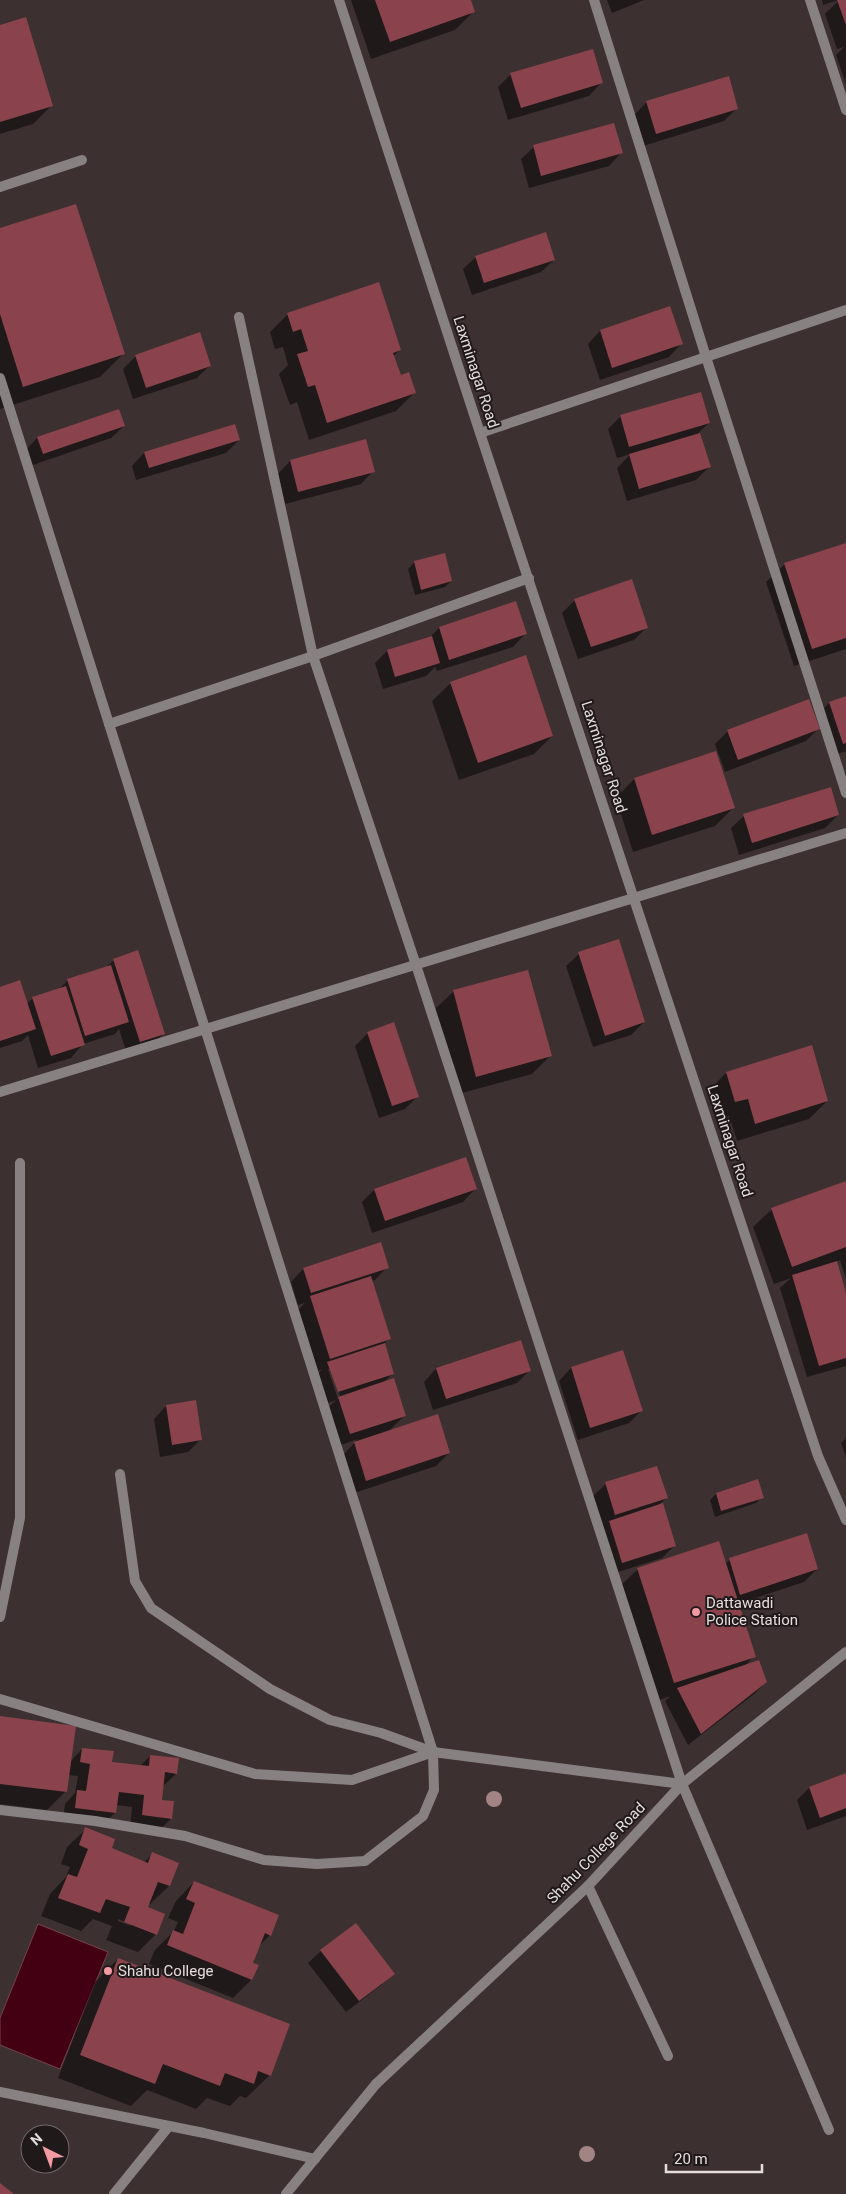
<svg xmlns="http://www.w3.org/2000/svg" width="846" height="2194" viewBox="0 0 846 2194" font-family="Roboto,sans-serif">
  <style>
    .water { fill: #430012; stroke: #74424f }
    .shadow { fill: #0007; fill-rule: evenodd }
    .building { fill: #8a434c }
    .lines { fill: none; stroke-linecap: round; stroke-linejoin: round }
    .service { stroke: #888181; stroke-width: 10 }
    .minor { stroke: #888181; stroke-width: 10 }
    .tertiary { stroke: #888181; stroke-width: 10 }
    .tree { fill: #a28485 }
    .poi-dot { fill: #f49aa3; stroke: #1f191a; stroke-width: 2 }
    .labels { text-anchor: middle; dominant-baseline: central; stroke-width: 4; stroke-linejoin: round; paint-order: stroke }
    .street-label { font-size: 15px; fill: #e6dddd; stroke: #1f191a }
    .poi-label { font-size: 15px; fill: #e6dddd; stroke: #1f191a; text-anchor: start }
  </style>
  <rect width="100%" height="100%" fill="#3c3030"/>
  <path class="water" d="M38 1924 108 1952 60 2069 0 2045V2018Z"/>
  <g class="shadow">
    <path d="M351 0H469L473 12 455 30 371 59Z"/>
    <path d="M607 0H644L612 13Z"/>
    <path d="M822 0H846V84L836 55 844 47 837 49 825 14 839 0 823 5Z"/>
    <path d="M0 26 51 106 33 124 0 134Z"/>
    <path d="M511 74 601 83 589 96 508 120 498 87Z"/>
    <path d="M647 102 737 108 724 121 643 146 634 115Z"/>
    <path d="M534 147 621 153 609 166 529 188 521 159Z"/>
    <path d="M0 230 123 354 100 377 0 409Z"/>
    <path d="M476 257 554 260 541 272 472 295 463 269Z"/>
    <path d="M288 314 400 350 393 356 400 376 414 393 396 411 309 440 297 402 290 405 279 374 288 365 283 347 275 349 270 332Z"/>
    <path d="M600 331 681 344 669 357 600 380 588 344Z"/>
    <path d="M136 356 210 365 197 378 133 399 123 369Z"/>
    <path d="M621 416 709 423 695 436 709 467 696 480 627 501 617 468 631 454 617 458 608 429Z"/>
    <path d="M124 426 111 438 30 466 25 451 37 438Z"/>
    <path d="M239 440 226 453 136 480 132 466 144 453Z"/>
    <path d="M365 441 373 471 361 484 285 504 278 474 290 461Z"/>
    <path d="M846 544V649L794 666 766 582 785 564Z"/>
    <path d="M444 555 451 581 445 587 415 595 408 569 414 563Z"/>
    <path d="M575 600 647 627 634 640 578 659 562 613Z"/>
    <path d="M439 628 525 634 513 647 437 671 435 667 426 676 383 689 375 663 387 651 429 638Z"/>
    <path d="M451 683 552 736 534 754 459 780 432 701Z"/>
    <path d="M846 697V751L831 756 817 716 829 703Z"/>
    <path d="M818 729 806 741 725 772 715 744 728 731Z"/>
    <path d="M716 753 733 808 715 826 633 852 616 798 634 779Z"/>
    <path d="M838 815 825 828 739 855 731 828 744 816Z"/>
    <path d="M579 954 644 1022 631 1035 593 1047 566 966Z"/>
    <path d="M114 960 164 1033 151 1046 127 1054 119 1029 115 1034 83 1044 71 1058 38 1068 28 1035 22 1041 0 1048V988L27 1004 33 998 58 990 68 980 105 968Z"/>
    <path d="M454 991 550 1056 532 1074 458 1094 435 1009Z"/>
    <path d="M368 1033 418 1096 405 1109 379 1118 355 1046Z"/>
    <path d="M726 1073 827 1101 809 1119 737 1141 729 1116 716 1120 708 1091Z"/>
    <path d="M846 1182V1279L840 1260 836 1262 846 1297V1366L807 1377 780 1288 791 1278 774 1284 753 1227 772 1209Z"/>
    <path d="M475 1189 463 1202 372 1233 362 1202 374 1190Z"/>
    <path d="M380 1244 387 1267 375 1280 371 1281 389 1338 384 1344 393 1373 383 1383 404 1416 388 1432 449 1453 436 1466 354 1493 342 1456 358 1439 338 1446 326 1410 336 1400 325 1404 316 1376 322 1369 318 1371 298 1310 305 1303 298 1305 291 1282 303 1269ZM328 1369H331L341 1398 338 1399Z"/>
    <path d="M623 1352 641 1411 629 1423 578 1440 559 1381 571 1368Z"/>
    <path d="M436 1369 530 1370 517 1383 433 1410 424 1382Z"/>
    <path d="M166 1406 201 1439 188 1452 160 1457 154 1419Z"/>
    <path d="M846 1438V1457L841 1443Z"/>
    <path d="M606 1484 666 1498 658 1506 675 1545 662 1558 609 1575 593 1496Z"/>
    <path d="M716 1494 762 1497 756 1503 715 1517 710 1500Z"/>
    <path d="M730 1560 817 1569 804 1582 737 1604 754 1656 745 1666 766 1682 753 1695 688 1745 665 1701 671 1696 656 1701 619 1587 638 1569 725 1564Z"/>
    <path d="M0 1718 70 1762 82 1749 111 1763 140 1766 150 1756 176 1774 163 1786 161 1801 171 1819 158 1831 130 1828 132 1807 116 1805 115 1813 102 1825 63 1820 65 1804 75 1793 78 1776 68 1775 65 1792 47 1810 0 1804Z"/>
    <path d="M846 1775V1816L807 1830 797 1800 809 1788Z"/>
    <path d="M86 1829 110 1849 144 1862 153 1854 177 1863 169 1886 150 1904 148 1903 147 1908 156 1934 138 1952 106 1940 112 1926 93 1919 81 1931 41 1916 50 1894 66 1877 70 1867 61 1864 67 1847ZM118 1919 131 1924V1926L118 1921Z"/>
    <path d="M194 1882 270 1935 258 1947 251 1963V1980L233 1998 149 1964 155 1950 174 1931 178 1922 168 1918 176 1901Z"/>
    <path d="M321 1951 393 1974 380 1986 346 2012 308 1963Z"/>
    <path d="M118 1959 270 2075 246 2098 240 2096 230 2106 207 2098 196 2109 147 2090 131 2106 58 2078 95 1982Z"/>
  </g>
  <g class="building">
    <path d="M375 0H471L475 12 390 42Z"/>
    <path d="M837 0H846V25Z"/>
    <path d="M26 17 53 106 0 122V25Z"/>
    <path d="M593 49 603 83 521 108 510 73Z"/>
    <path d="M729 76 738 109 656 134 646 101Z"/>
    <path d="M614 123 623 153 541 176 533 145Z"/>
    <path d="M76 204 125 354 23 387 0 314V228Z"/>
    <path d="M546 232 555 260 484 283 475 256Z"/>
    <path d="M379 282 401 350 393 353 401 375 409 372 416 393 327 423 315 385 308 387 297 354 308 351 301 329 293 332 287 313Z"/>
    <path d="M670 306 683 344 612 368 600 330Z"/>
    <path d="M200 332 211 366 146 388 135 355Z"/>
    <path d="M701 392 710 423 629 447 620 415Z"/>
    <path d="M119 409 125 426 43 454 37 437Z"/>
    <path d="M235 424 240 440 149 468 144 452Z"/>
    <path d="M700 433 711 467 639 489 629 454Z"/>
    <path d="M366 439 375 472 298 492 290 460Z"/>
    <path d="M846 543V638L812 649 784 563Z"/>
    <path d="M445 553 452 581 421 590 414 561Z"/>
    <path d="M632 579 648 628 591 647 574 599Z"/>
    <path d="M516 601 527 634 449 660 439 627Z"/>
    <path d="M432 636 440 663 395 677 387 650Z"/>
    <path d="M526 655 553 736 478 763 450 682Z"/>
    <path d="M846 696V743L843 744 829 702Z"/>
    <path d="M809 699 820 729 738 760 727 730Z"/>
    <path d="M716 751 735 808 652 835 634 778Z"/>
    <path d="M831 787 839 815 752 843 743 814Z"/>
    <path d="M619 939 645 1022 605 1036 578 952Z"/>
    <path d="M138 950 165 1034 140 1042 113 959Z"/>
    <path d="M111 965 129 1022 85 1036 67 979Z"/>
    <path d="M528 970 552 1056 476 1077 453 990Z"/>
    <path d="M20 980 36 1029 0 1041V987Z"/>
    <path d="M66 986 85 1045 51 1056 32 997Z"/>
    <path d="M394 1022 419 1097 392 1106 367 1032Z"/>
    <path d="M812 1045 828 1101 755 1124 748 1099 735 1102 726 1072Z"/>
    <path d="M466 1157 477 1189 385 1221 374 1189Z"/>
    <path d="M846 1181V1247L792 1267 771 1208Z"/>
    <path d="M381 1242 389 1268 311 1293 303 1268Z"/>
    <path d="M837 1261 846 1293V1358L819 1366 792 1275Z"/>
    <path d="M371 1276 391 1339 330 1359 310 1296Z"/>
    <path d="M521 1340 531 1371 446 1399 436 1368Z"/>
    <path d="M385 1343 394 1374 338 1392 327 1362Z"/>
    <path d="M623 1350 643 1411 590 1428 571 1367Z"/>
    <path d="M394 1378 406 1416 350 1434 338 1397Z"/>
    <path d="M196 1400 202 1440 172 1445 166 1405Z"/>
    <path d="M438 1414 450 1453 366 1481 354 1442Z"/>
    <path d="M657 1466 668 1498 615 1515 605 1482Z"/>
    <path d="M758 1479 764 1498 721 1511 716 1493Z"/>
    <path d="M663 1503 676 1546 622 1563 609 1521Z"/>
    <path d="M807 1533 818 1569 740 1595 729 1558Z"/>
    <path d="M719 1541 756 1657 674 1683 637 1568Z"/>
    <path d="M759 1660 767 1682 701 1734 677 1688Z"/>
    <path d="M0 1716 76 1726 67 1792 0 1784Z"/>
    <path d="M82 1748 114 1751 112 1762 149 1766 150 1755 179 1758 177 1774 165 1772 162 1800 174 1801 172 1819 142 1815 144 1795 119 1792 116 1813 75 1808 77 1790 86 1791 90 1764 80 1762Z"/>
    <path d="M846 1773V1808L820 1818 809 1787Z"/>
    <path d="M85 1827 115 1839 112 1848 148 1863 152 1852 179 1863 170 1886 158 1882 148 1907 165 1914 157 1935 124 1922 130 1907 106 1899 100 1913 58 1898 68 1874 77 1877 88 1849 79 1845Z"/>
    <path d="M194 1881 279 1915 271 1936 265 1933 253 1963 259 1965 252 1980 167 1945 173 1930 183 1934 195 1903 186 1899Z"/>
    <path d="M356 1923 395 1974 359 2001 320 1950Z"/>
    <path d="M118 1958 290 2024 271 2076 258 2071 254 2084 225 2073 220 2086 163 2064 155 2084 80 2055Z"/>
    <path d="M0 2183 14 2194H0Z"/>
  </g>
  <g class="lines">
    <g class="service">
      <path d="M0 2092 204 2133 315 2159"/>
      <path d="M114 2194 169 2126"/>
      <path d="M286 2194 376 2084"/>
    </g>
    <g class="minor">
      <path d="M594 0 706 357 846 793"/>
      <path d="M810 0 846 110"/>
      <path d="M0 187 82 160"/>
      <path d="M239 317 313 656 416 965 682 1784 829 2130"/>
      <path d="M0 378 433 1752 434 1790 423 1816 365 1861 317 1864 264 1860 185 1836 95 1821 0 1810"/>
      <path d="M480 433 846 310"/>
      <path d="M109 724 313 656 529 578"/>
      <path d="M0 1092 846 833"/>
      <path d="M120 1474 135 1581 151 1608 270 1689 330 1720 381 1733 433 1752 682 1784"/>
      <path d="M0 1617 20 1518V1163"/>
      <path d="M0 1699 255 1774 352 1780 433 1752"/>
      <path d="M588 1886 668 2056"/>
      <path d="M376 2084 588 1886 682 1784 846 1652"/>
    </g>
    <path class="tertiary" d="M339 0 480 433 818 1456 846 1520"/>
  </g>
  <g class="tree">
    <circle cx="494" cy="1799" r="8"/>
    <circle cx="587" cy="2154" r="8"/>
  </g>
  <g class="poi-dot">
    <circle cx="696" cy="1612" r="5"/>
    <circle cx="108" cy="1971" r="5"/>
  </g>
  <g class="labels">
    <g class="street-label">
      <text transform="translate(476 372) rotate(72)">Laxminagar Road</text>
      <text transform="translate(604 757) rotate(72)">Laxminagar Road</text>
      <text transform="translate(730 1141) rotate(72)">Laxminagar Road</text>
      <text transform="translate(596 1853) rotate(-46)">Shahu College Road</text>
    </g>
    <g class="poi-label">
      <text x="706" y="1603">Dattawadi<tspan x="706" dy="17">Police Station</tspan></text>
      <text x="118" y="1971">Shahu College</text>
    </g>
  </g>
  <g transform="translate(45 2149) rotate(318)"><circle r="24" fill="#1f191a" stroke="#6f6768"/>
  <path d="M0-4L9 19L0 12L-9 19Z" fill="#f49aa3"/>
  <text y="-8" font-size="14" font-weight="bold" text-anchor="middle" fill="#e6dddd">N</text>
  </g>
  <path d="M666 2164v8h96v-8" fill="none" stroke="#e6dddd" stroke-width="2.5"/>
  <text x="674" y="2164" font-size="15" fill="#e6dddd" stroke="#1f191a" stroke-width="4" paint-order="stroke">20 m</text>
</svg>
